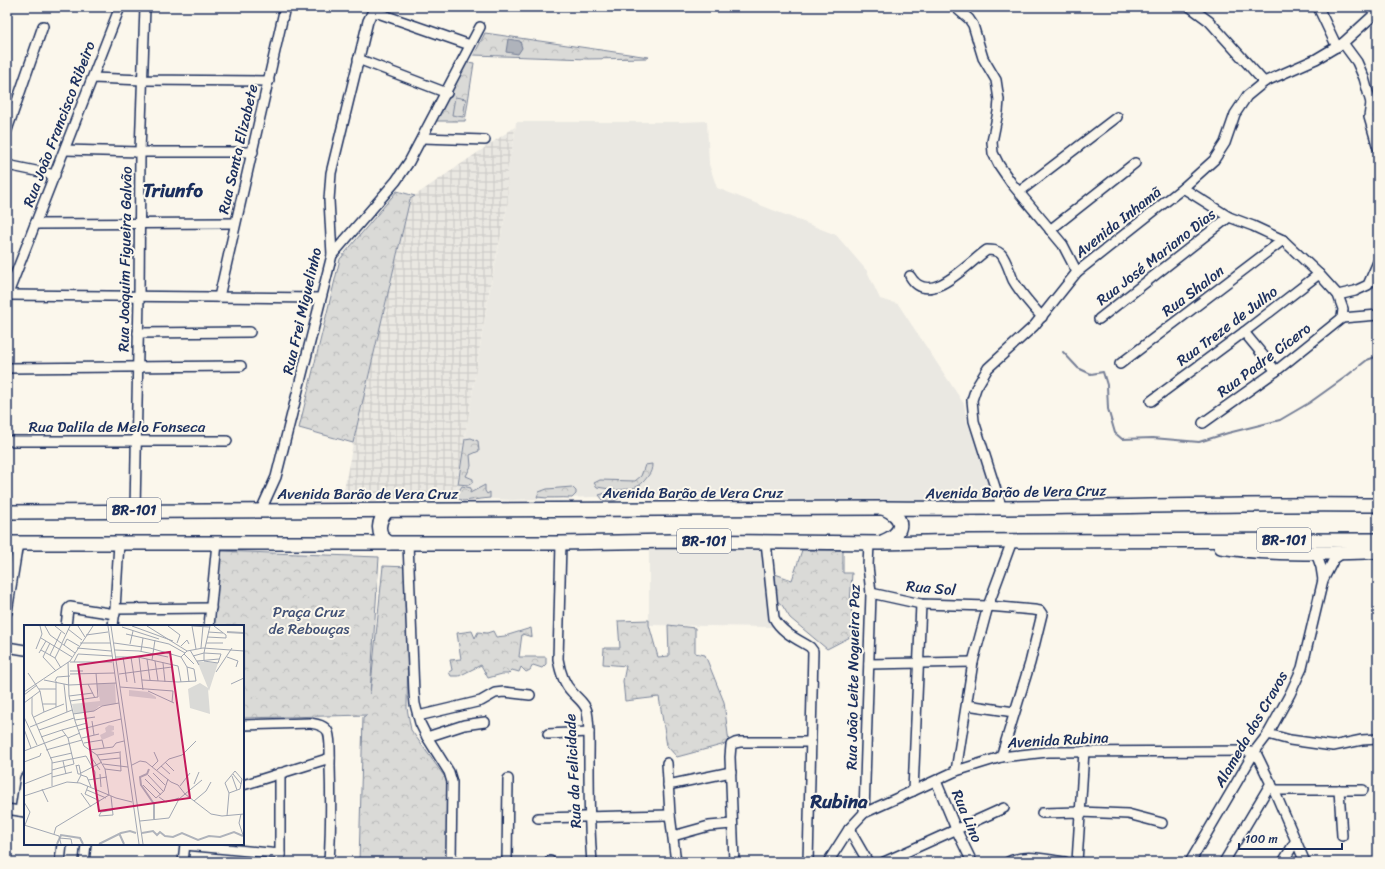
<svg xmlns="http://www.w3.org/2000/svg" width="1385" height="869" viewBox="0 0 1385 869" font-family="Sriracha,sans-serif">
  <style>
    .built { fill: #eae8e2 }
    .industrial { fill: url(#industrial-grid) }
    .forest { fill: url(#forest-crowns); stroke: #7a849a }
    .pitch { fill: #dadad7; stroke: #7a849a }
    .water { fill: #afb3bb; stroke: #747e96 }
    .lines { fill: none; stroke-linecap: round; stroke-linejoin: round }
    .stream { stroke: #747e96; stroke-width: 2 }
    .minor-casing { stroke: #1b2f5e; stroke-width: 12 }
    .highway-casing { stroke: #1b2f5e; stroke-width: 16 }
    .minor { stroke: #fbf7ec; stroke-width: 9 }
    .highway { stroke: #fbf7ec; stroke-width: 13 }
    .labels { text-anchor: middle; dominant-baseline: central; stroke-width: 4; stroke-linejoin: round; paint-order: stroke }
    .shield { fill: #fbf7ec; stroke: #5e6b89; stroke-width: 1 }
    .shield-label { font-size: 14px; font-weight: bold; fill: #1b2f5e }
    .street-label { font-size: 15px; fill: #1b2f5e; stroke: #fbf7ec }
    .park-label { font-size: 15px; fill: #415176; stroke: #fbf7ec }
    .district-label { font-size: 19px; font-weight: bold; fill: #1b2f5e; stroke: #fbf7ec }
    .inset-river { fill: none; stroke: #afb3bb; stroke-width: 2 }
    .inset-road { fill: none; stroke: #a1a7b3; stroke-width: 1 }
    .view { fill: #c2185b; fill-opacity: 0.15; stroke: #c2185b; stroke-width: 2 }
    .inset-edge { fill: none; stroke: #1b2f5e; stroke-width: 2 }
  </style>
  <defs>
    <pattern id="industrial-grid" width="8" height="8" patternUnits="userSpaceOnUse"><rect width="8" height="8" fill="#eae8e2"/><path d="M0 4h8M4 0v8" fill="none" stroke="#c8c7c4"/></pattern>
    <pattern id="forest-crowns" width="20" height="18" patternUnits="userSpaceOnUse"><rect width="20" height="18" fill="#dadad7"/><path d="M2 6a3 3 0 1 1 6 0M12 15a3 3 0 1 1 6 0" fill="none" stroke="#babbbb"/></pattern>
  </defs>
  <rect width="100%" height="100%" fill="#fbf7ec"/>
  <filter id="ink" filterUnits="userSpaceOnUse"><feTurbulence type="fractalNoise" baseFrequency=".025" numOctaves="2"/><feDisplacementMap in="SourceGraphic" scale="8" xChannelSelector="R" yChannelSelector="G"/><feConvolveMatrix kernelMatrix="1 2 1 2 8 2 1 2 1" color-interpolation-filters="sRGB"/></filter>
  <g filter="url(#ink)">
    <g class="built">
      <path d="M707 121 709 164 717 188 836 235 867 271 880 299 898 304 964 404 967 422 992 488 993 495 988 504H784L783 490 512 500 455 497 489 293 508 202 507 171 514 140 516 122H679Z"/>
      <path d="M649 541 765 542 772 627 649 625Z"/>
    </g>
    <path class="industrial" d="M515 127 514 140 507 171 508 202 490 286 455 497 342 500 353 443 410 199Z"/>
    <g class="forest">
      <path d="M485 33 649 57 648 58 588 59 474 55Z"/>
      <path d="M467 62 474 63 465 121H436Z"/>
      <path d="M397 191 415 196 410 199 353 443 299 428 340 259Z"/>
      <path d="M471 438 478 441 479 451 470 455 471 466 466 476 473 479V482L469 485 458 484 465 439Z"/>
      <path d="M652 464C652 469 651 472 648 476 639 489 632 489 617 490L621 495C617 503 610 501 603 500L599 495 606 493 612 496 616 490 597 487 594 483 600 480 635 481 641 476 645 465Z"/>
      <path d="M485 485V491L487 494 490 492V498L463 501 455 497 462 486 471 488 470 493Z"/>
      <path d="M572 487 576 491V494L572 498C560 497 549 499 537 497L539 492 547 489Z"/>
      <path d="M802 550H843V573H852L850 604 854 622V635L827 649 790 618 782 605 776 600 775 574 792 580Z"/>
      <path d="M219 551 379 557 370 694 383 566 409 567 407 708 411 730 447 780V862H359L363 717 367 715 243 718V626H211Z"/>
      <path d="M649 620V625L658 657 669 656 668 625 695 628V653L705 655 724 702 729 743 677 757 667 746 659 697 625 701 623 681 626 666 603 664 604 648H620L618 621Z"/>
      <path d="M531 628 532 637 522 634 519 657H546V664L542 668 533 665 530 670 526 672 521 667 519 672 512 670 508 674H502L488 678 481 665 459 676H451L449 672 452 670 450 660 461 659 457 633 472 631 475 638 478 632 487 633 493 631 496 637 505 636Z"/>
    </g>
    <path class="pitch" d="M455 97 466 99 463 117 452 115Z"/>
    <path class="water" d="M508 39 520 41 522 48 518 54 506 52Z"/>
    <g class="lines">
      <path class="stream" d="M1063 352 1078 368 1091 374 1103 372 1107 385 1108 409 1115 433 1122 439 1153 438 1199 442 1228 433 1280 420 1309 403 1344 378 1367 360 1378 356"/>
      <g class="minor-casing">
        <g id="minor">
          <path d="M955 7 969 19 973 25 983 58 996 80 999 100 998 112 992 142 993 153 999 165 1012 184 1063 245 1077 272"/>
          <path d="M1190 7 1209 21 1264 82"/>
          <path d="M1318 7 1337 47"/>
          <path d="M1343 43 1357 62 1364 78 1371 103 1378 111"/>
          <path d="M358 59 447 93"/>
          <path d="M93 78 143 80 269 81"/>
          <path d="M1371 103 1369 117 1378 148"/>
          <path d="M7 130 43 26"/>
          <path d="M422 138 485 140"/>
          <path d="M65 150 140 152H253"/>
          <path d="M7 165 55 175"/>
          <path d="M1183 188 1229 217 1253 226 1283 240 1319 274 1338 295 1343 309 1342 318"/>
          <path d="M1019 192 1117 117"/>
          <path d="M35 224 235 223"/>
          <path d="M1050 230 1135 163"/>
          <path d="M332 255 396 181 409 162 480 27"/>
          <path d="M910 276C929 309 968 263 987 250 992 250 997 250 1001 254 1006 259 1010 273 1013 280 1021 294 1031 305 1042 317"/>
          <path d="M7 295 320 298"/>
          <path d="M1338 295 1355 291 1368 285 1378 262"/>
          <path d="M7 296 120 7"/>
          <path d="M219 297 285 7"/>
          <path d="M1342 318 1378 315"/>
          <path d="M1099 319 1229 217"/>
          <path d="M1244 332 1276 371"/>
          <path d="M138 333 250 332"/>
          <path d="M1120 364 1283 240"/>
          <path d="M7 368 241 366"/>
          <path d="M1151 401 1244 332 1319 274"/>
          <path d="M1203 423 1276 371 1342 318"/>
          <path d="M7 441H227"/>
          <path d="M1002 509 974 421 972 400 976 388 988 368 1034 326 1077 272 1183 188 1214 160 1225 143 1235 114 1247 96 1264 82 1316 59 1343 43 1378 11"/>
          <path d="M135 510 139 297 140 152 145 7"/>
          <path d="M261 510 276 477 332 255 329 200 331 173 368 21 372 13H378L470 45"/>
          <path d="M766 542 774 618C781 632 797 639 810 647L813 651 808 862"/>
          <path d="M408 543 414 693 415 704 420 723 427 737 449 772 452 782 451 862"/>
          <path d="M561 543 558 659C560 671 563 683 572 692 577 698 585 703 587 711 590 727 589 744 589 760 589 794 589 828 592 862"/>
          <path d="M1316 553 1321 567 1323 580"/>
          <path d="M871 593 921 604 988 606 1034 610 1040 611 1042 614 1030 663 1001 757"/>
          <path d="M115 609 211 608"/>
          <path d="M7 612 18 543"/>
          <path d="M66 626 68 609 70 607 115 614"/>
          <path d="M113 626 115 609 119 543"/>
          <path d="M209 626 217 543"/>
          <path d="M7 647 25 650"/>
          <path d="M869 664 973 662"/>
          <path d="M967 705 1014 712"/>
          <path d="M418 716 481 701 495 693 504 692 530 695"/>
          <path d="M243 725 310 723C316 724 325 725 328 732 331 740 330 757 330 766 331 798 331 830 329 862"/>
          <path d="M548 734 589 732"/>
          <path d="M1268 734 1290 740 1333 746 1362 740 1378 739"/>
          <path d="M427 737 464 725 485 722"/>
          <path d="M1255 751 1274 790 1305 862"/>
          <path d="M667 763 670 815 676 862"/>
          <path d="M956 771 973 662 988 606 1012 541"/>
          <path d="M936 781 956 829 972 862"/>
          <path d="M243 785 330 758"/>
          <path d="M668 785 731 772"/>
          <path d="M1274 790H1363"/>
          <path d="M1339 790 1342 836"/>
          <path d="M913 791 921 604"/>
          <path d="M7 809 25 812"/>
          <path d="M20 811 25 778"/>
          <path d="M864 813 871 593 868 566 869 543"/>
          <path d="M1042 813 1080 812 1128 814 1162 823"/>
          <path d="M538 818 670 815"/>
          <path d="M849 829 868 862"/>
          <path d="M673 836 709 826 732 824"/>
          <path d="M185 845 280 854"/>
          <path d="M550 861V862"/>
          <path d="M60 862 62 844"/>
          <path d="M84 862 86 844"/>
          <path d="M183 862 185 844"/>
          <path d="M280 862V773"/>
          <path d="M507 862 508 779"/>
          <path d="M734 862 730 757 731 745 735 743 740 742H811"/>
          <path d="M828 862 849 829 864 813 913 791 956 771 1001 757 1047 752 1255 751"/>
          <path d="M884 862 1004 808"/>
          <path d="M1008 862C1026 853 1046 860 1065 862"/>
          <path d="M1077 862 1084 751"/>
          <path d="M1190 862 1255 751 1268 734 1290 694 1302 668 1323 580 1334 559 1344 552"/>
          <path d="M1224 862 1271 783"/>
          <path d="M1283 862 1296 840"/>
        </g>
      </g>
      <g class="highway-casing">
        <g id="highway">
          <path d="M388 510C378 520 375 534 389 543"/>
          <path d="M7 512 882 508C1047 510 1213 503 1378 505"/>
          <path d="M882 542C905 533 906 518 883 508"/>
          <path d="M7 543H561L674 541 880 543 971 541 1378 540"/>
          <path d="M1221 547C1257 553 1293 553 1329 553 1345 552 1362 553 1378 551"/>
        </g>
      </g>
      <use href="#minor" class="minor"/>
      <use href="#highway" class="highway"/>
    </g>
  </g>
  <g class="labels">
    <g class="shield">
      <rect x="107" y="498" width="54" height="24" rx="3"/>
      <rect x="1257" y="528" width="54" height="24" rx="3"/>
      <rect x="677" y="529" width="54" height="24" rx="3"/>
    </g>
    <g class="shield-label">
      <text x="134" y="510">BR-101</text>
      <text x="1284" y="540">BR-101</text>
      <text x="704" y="541">BR-101</text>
    </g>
    <g class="street-label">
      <text transform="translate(59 124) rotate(-69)">Rua João Francisco Ribeiro</text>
      <text transform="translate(238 149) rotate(-77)">Rua Santa Elizabete</text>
      <text transform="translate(1118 222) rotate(-38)">Avenida Inhamã</text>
      <text transform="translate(1156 257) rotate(-38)">Rua José Mariano Dias</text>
      <text transform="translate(125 259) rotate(-89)">Rua Joaquim Figueira Galvão</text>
      <text transform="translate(1193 291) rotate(-37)">Rua Shalon</text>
      <text transform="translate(302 311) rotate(-77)">Rua Frei Miguelinho</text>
      <text transform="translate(1227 326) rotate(-37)">Rua Treze de Julho</text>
      <text transform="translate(1264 360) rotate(-37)">Rua Padre Cícero</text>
      <text x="117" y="427">Rua Dalila de Melo Fonseca</text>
      <text transform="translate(1016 492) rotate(-1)">Avenida Barão de Vera Cruz</text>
      <text x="693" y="493">Avenida Barão de Vera Cruz</text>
      <text x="368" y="494">Avenida Barão de Vera Cruz</text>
      <text transform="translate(931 588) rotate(5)">Rua Sol</text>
      <text transform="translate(853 677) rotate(-89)">Rua João Leite Nogueira Paz</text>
      <text transform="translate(1251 729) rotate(-60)">Alameda dos Cravos</text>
      <text transform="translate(1058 740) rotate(-3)">Avenida Rubina</text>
      <text transform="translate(573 771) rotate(-93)">Rua da Felicidade</text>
      <text transform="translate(967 816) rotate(67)">Rua Lino</text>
    </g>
    <g class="park-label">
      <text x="309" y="612">Praça Cruz<tspan x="309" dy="17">de Rebouças</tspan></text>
    </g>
    <g class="district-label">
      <text x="173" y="190">Triunfo</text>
      <text x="839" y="801">Rubina</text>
    </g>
  </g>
  <g transform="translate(24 625)">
    <rect width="220" height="220" fill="#fbf7ec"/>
    <path d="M173 36 194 38 185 66 184 64 186 89 166 83 164 64 176 58 184 63ZM91 58 92 79 75 81 70 86 50 89 48 79 76 76 73 59ZM105 65 124 67 132 72V74L105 71ZM85 100 90 101V105L87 106 90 107V110L78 115 76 110 82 107 81 103Z" fill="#dadad7"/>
    <path class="inset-river" d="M203 7 219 8M125 144 123 149 116 152 117 160 130 179V194M95 208 100 219M118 208 129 206 133 210 136 207 141 211 149 212 158 208 174 215 185 211 196 212 210 207 219 211M33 219 37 210 56 213 59 219M75 219 97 208 106 206 112 208"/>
    <path class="inset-road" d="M21 1 26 10 51 28M31 1 41 9M54 1 61 12M84 1 115 219M87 1 119 219M108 1 149 16M123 1 163 26M144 1 156 10 153 18M168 1 172 24M168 1 186 2M98 2 135 14M44 4 58 15M184 7 199 8M102 9 145 19 161 28M62 10 84 7M183 12 202 13V10L190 1M17 13 48 32M26 18 19 32 32 46M38 18 46 1M56 18H86M90 18 126 23 157 32M182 18H199M106 19 109 6M40 20 43 14 55 21M157 21 163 15 165 19M53 23 87 26M177 23 179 1M12 24 18 9 16 1M17 25 31 33 37 43M91 25 115 26 144 32M166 25 175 40M117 26 119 13M15 28 22 16M160 29 170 39M26 30 37 7M169 31 180 28 197 29 194 38 180 36V28L181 23 186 1M92 32H114L154 41 157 57M99 32 103 57M107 32 111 58M115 32 119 65M157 32 163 26 179 23 220 26M157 32 163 42 165 57M203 32 214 36 212 42M31 33 38 19M123 34 126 55M128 35 131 15M131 36 134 56M173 36 195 34M44 37 45 71 51 96 60 121 73 130 81 144 85 170M46 37H88M50 37 54 29 88 31M139 38 141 57M148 42 149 57M46 46H59M192 47 208 23M4 48 16 66 20 87 10 92M46 49 91 48M95 49 148 42M20 55 45 60 92 58M118 55 154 57 172 56 170 44 163 42M31 56 33 52 46 51M32 56V82M40 59 43 87M64 59 71 73M207 59 220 53M96 62 149 66 148 77M15 64H32M124 66 150 78M0 67 46 36 69 1M0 70 13 60M45 71 69 68M8 72V89L28 136V161M46 76 74 72 72 48M0 78 16 66M19 79H32M20 87 40 79M49 89 70 86 78 81 95 78M0 92 13 120M51 95 71 92M68 96 70 110M6 102 48 85M0 104 7 123M15 105 50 93M55 105 97 94M17 112 38 105M44 113 56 108M58 113 75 109M60 118 78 115 80 123M22 125 58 115M65 125 89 122 92 118 100 116M0 126 42 110M73 130 97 127M67 132 76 145M26 133 48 128M76 135 96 133M39 136 42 149M0 137 16 131 17 128M141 137 150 146M28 138 62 131 71 147V164M79 139 104 142M52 140 54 149H57M108 140 116 136 122 137 147 157 154 160 161 169 187 189 198 191 220 189M52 141 55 140 57 150 53 158M137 141 146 149M128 142 134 136 130 127M81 144 97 146 96 128M28 145 50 139 44 113 38 105 63 98M133 145 145 134 158 130 172 116M57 148 78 137M129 148 141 160M76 149 77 162M209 149 217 159M57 150 63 152 67 162M124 150 139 166M208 151 213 165M28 152 48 147M121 154 137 170M64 155 83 152M0 159 28 148M170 159 175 147M119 160 132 173M64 161 61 169 76 176M156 161 166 148M18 164 24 177M63 165 82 173M57 168 67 182M161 169 178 155M0 171 43 157 56 158 92 173 108 177M87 171 89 190 75 191 77 187 89 185M135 172 142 177 155 173M132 173 140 166 144 154M170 176 182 166 187 157M0 177 6 187 1 200M217 189 215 198 220 213M203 191 205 168 201 158 211 146 218 154 216 164 205 168M116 196 145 193 155 174 161 169M0 200 35 211 37 219M30 209 32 202 85 170M35 213 47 214 48 219"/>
    <path class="view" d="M146 27 166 173 75 186 54 40Z"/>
    <rect width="220" height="220" class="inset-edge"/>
  </g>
  <rect width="1385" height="869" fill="none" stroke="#fbf7ec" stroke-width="24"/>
  <rect x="12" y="12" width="1361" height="845" fill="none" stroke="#1b2f5e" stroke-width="1.5" filter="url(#ink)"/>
  <path d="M1239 843v6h103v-6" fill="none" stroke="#1b2f5e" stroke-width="2"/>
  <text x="1245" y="843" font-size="12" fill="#1b2f5e" stroke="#fbf7ec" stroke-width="3" paint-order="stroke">100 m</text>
</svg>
